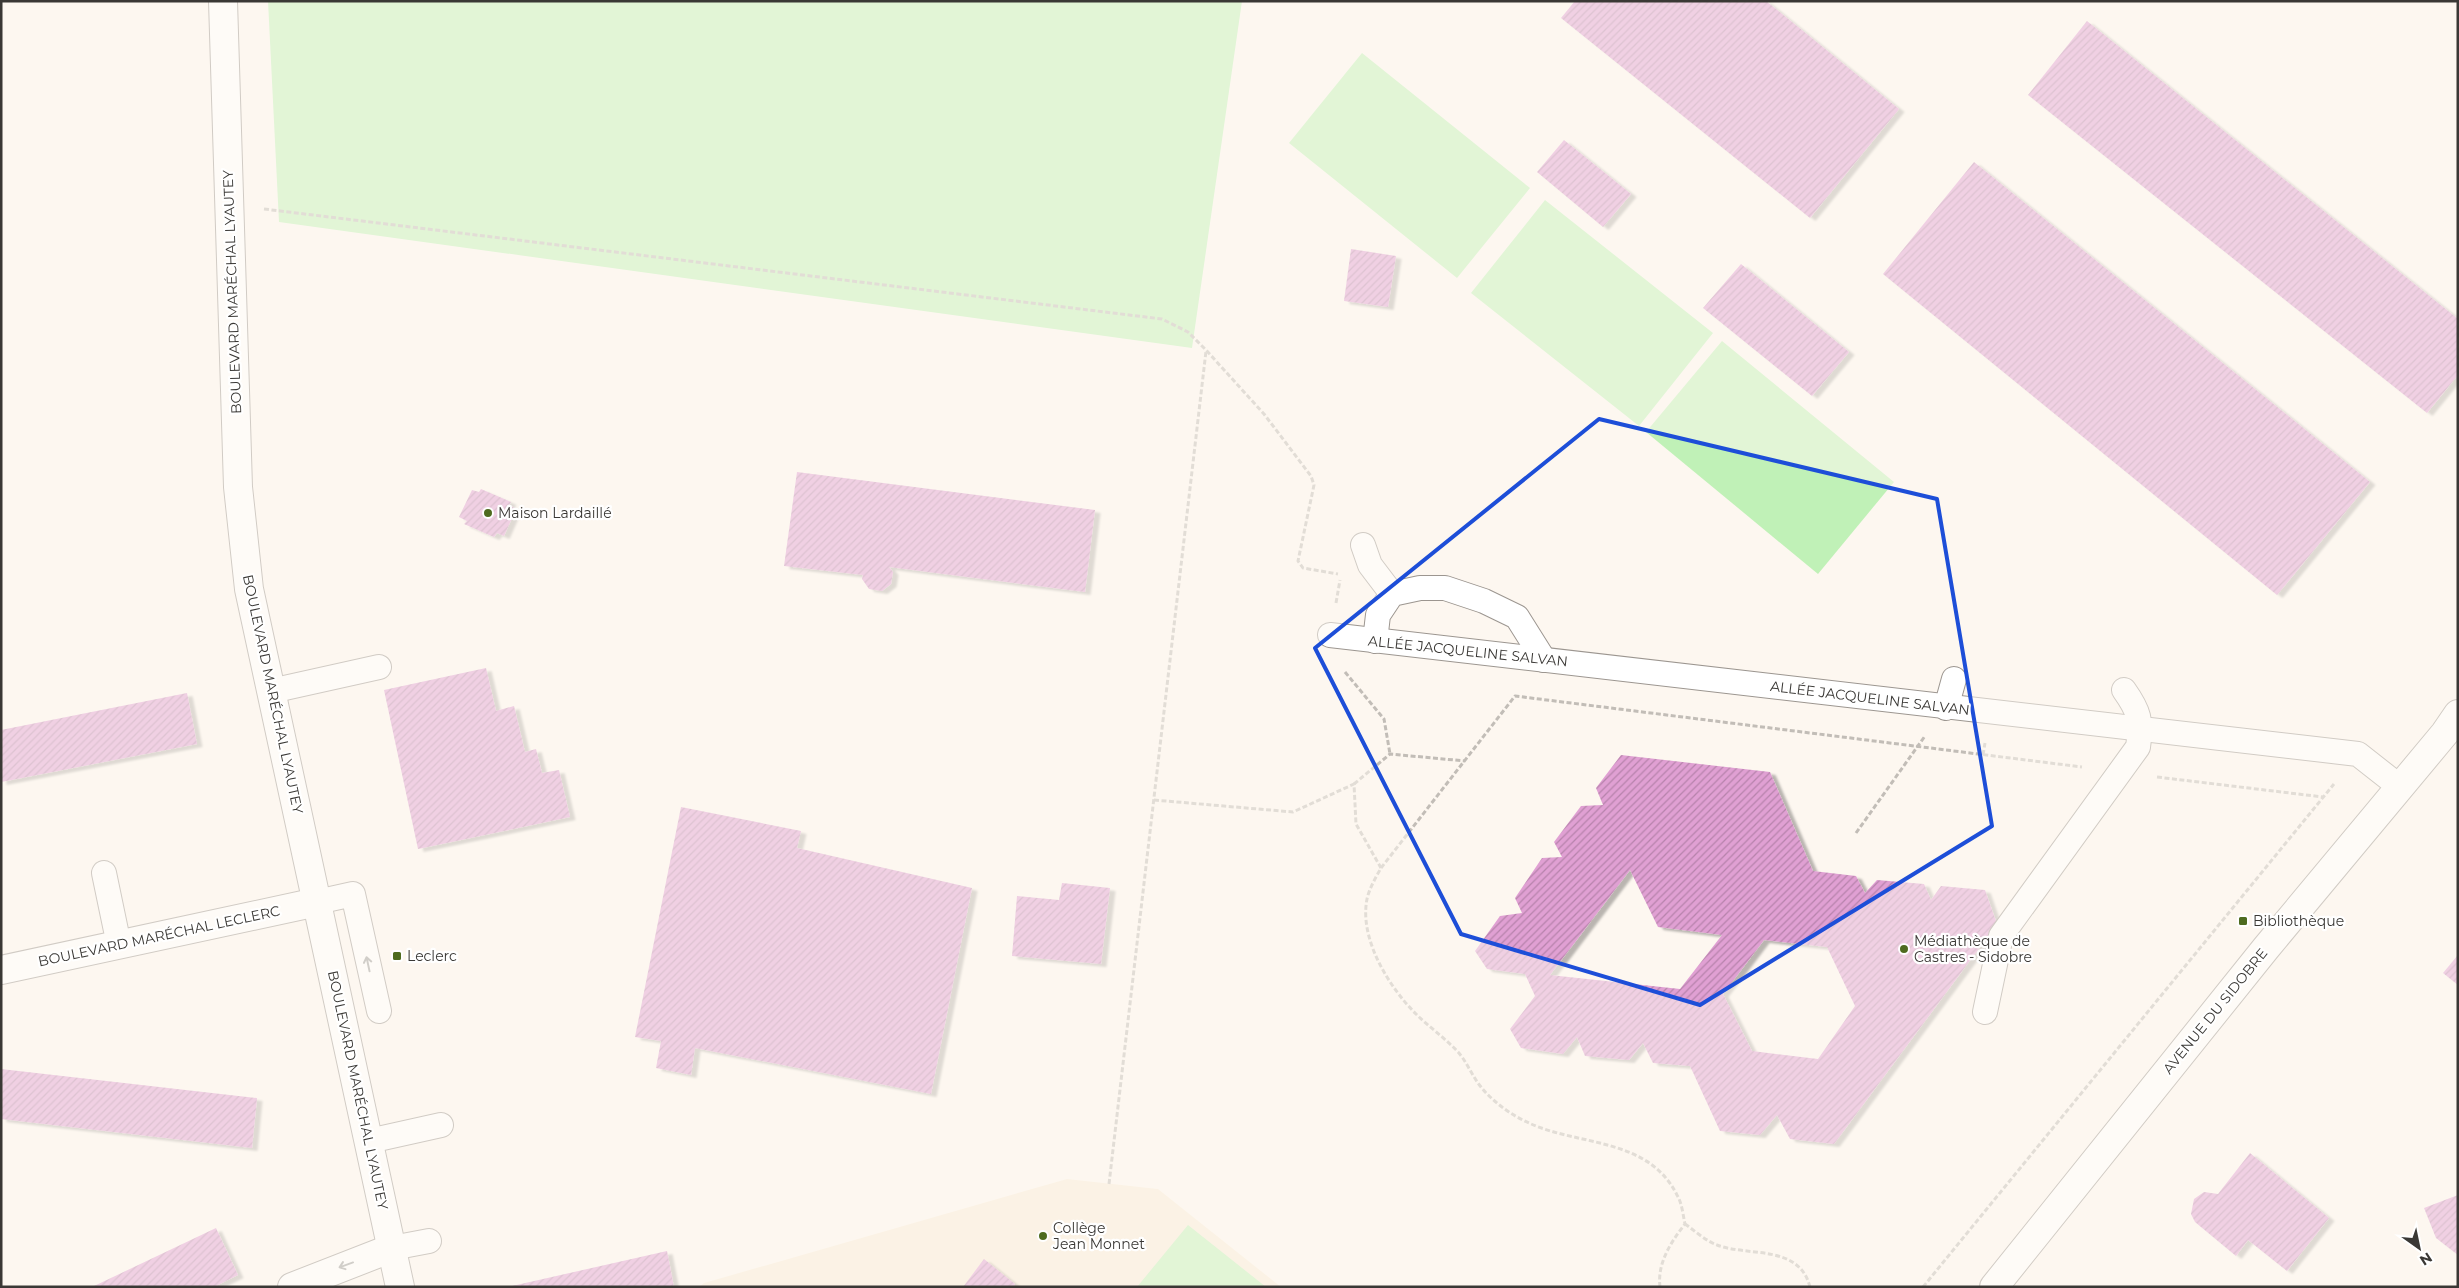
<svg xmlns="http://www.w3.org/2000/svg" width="2459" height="1288" viewBox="0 0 2459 1288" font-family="Montserrat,sans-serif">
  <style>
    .education { fill: #f9ecd8 }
    .green { fill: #c0f1b7 }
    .building { fill: url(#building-hatch); fill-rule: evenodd; filter: url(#shadow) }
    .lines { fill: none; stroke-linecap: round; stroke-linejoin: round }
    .lane-casing { stroke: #9c9690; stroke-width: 26 }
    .street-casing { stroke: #9c9690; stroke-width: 30 }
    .secondary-casing { stroke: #9c9690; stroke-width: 30 }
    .path { stroke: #c2bdb7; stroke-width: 3; stroke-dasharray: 5 2.5; stroke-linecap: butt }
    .lane { stroke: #fff; stroke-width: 24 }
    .street { stroke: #fff; stroke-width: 28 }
    .secondary { stroke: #fff; stroke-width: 28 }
    .oneway { stroke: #9c9c9a }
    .marked { fill: none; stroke: #1d4ed8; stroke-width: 4; stroke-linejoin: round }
    .poi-dot { fill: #4e6b1f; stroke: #fff; stroke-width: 2 }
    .labels { text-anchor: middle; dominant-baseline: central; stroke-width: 4.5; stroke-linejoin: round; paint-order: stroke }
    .street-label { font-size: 14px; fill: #3a3835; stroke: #fff }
    .poi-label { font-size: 14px; fill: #3a3835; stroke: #fff; text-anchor: start }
  </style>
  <defs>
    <pattern id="building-hatch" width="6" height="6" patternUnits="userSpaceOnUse" patternTransform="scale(1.25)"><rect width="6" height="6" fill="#e0a0d3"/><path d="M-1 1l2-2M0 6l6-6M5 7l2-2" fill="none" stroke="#b783ac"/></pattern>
    <filter id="shadow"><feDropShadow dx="5.5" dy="3" stdDeviation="1" flood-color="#0004"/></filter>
  </defs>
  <rect width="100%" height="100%" fill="#fdf7f0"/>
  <path class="education" d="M1067 1179 1158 1189 1281 1287H699L704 1283Z"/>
  <g class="green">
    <path d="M268 1H1242L1192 348 279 222Z"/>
    <path d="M1362 53 1530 188 1457 278 1289 143Z"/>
    <path d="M1545 200 1713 333 1639 426 1471 293Z"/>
    <path d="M1722 341 1894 482 1818 574 1646 432Z"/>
    <path d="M1188 1225 1266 1287H1137Z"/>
  </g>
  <g class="building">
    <path d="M1575 1H1766L1899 109 1810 218 1561 18Z"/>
    <path d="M2087 21 2458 319V375L2427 413 2028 95Z"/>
    <path d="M1564 140 1631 194 1603 227 1537 172Z"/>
    <path d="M1974 162 2370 482 2277 595 1883 274Z"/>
    <path d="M1351 249 1396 256 1388 307 1344 301Z"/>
    <path d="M1741 264 1849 352 1812 396 1703 308Z"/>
    <path d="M797 472 1095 510 1085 592 889 567 893 572 891 584 882 591 869 589 862 579 863 575 784 566Z"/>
    <path d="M481 489 511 502 509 505 516 509 504 536 497 533 494 537 464 524 467 521 459 517 472 490 479 492Z"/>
    <path d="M486 668 496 711 514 706 525 752 536 749 542 773 559 770 570 817 418 849 384 690Z"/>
    <path d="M187 693 197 744 1 782V730Z"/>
    <path d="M1621 755 1770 772 1813 871 1856 876 1865 893 1877 880 1924 884 1931 900 1941 886 1985 890 1997 924 1834 1144 1790 1139 1777 1115 1760 1135 1720 1131 1690 1066 1653 1063 1643 1043 1629 1060 1585 1056 1577 1037 1563 1054 1521 1048 1510 1029 1535 996 1525 974 1487 969 1475 951 1500 916 1522 913 1515 898 1542 858 1562 857 1554 842 1581 806 1603 805 1596 788ZM1630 870 1658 927 1722 935 1680 989 1550 975ZM1764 940 1827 947 1855 1006 1818 1059 1752 1051 1723 994Z"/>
    <path d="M681 807 801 831 797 848 972 888 931 1094 695 1048 691 1075 656 1068 661 1041 635 1037Z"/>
    <path d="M1062 883 1110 888 1101 964 1012 956 1017 896 1059 900Z"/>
    <path d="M2458 955V985L2443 973Z"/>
    <path d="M1 1069 257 1098 252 1148 1 1119Z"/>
    <path d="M2250 1153 2329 1218 2287 1271 2248 1240 2236 1256 2195 1222 2191 1214 2194 1199 2204 1192 2218 1194Z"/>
    <path d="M2458 1195V1255L2436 1238 2424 1208Z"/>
    <path d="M216 1228 238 1275 214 1287H92Z"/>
    <path d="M667 1251 674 1287H512V1286Z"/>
    <path d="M984 1259 1015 1284 1013 1287H963Z"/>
  </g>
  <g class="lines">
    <g class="lane-casing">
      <g id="lane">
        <path d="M1363 545 1370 565 1392 594"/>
        <path d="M1330 635 2358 754 2400 787"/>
        <path d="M1375 641 1378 615 1392 594 1420 588H1445L1484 601 1517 617 1544 660"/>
        <path d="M271 691 379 667"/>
        <path d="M1946 708 1954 679"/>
        <path d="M104 873 119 945"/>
        <path d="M317 902 353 894 379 1011"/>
        <path d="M1985 1012 2001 936 2138 747C2142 721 2139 711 2124 690"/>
        <path d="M369 1141 441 1125"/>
        <path d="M392 1248 429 1241"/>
      </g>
    </g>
    <g class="street-casing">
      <g id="street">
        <path d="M1 970 317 902"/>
        <path d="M292 1287 392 1248"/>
      </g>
    </g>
    <g class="secondary-casing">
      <g id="secondary">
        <path d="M223 1 238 487 249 589 400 1287"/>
        <path d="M1994 1287 2266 948 2445 733 2458 714"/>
      </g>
    </g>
    <g class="path">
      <path d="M264 209 1162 319 1188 332 1206 350 1264 414 1311 476 1314 485 1298 561 1303 568 1338 574"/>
      <path d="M1336 603 1340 580"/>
      <path d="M1345 672 1384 719 1390 754"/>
      <path d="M1983 755 1985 743"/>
      <path d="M2157 777 2323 797"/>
      <path d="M1354 784 1390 754 1465 761"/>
      <path d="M1154 800 1293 812 1354 784 1356 824 1381 868"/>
      <path d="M1856 833 1925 736"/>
      <path d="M1109 1184 1206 351"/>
      <path d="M1685 1224C1695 1231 1706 1241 1717 1245 1749 1257 1799 1244 1810 1287"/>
      <path d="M1660 1287C1657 1263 1671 1242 1685 1224 1683 1215 1682 1203 1677 1195 1648 1137 1578 1146 1529 1123 1511 1115 1493 1102 1481 1087 1472 1076 1467 1062 1458 1052 1445 1038 1429 1027 1416 1014 1389 987 1359 939 1367 899 1369 889 1376 877 1381 868L1515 696 2082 767"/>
      <path d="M1923 1287 2334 784"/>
    </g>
    <use href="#lane" class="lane"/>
    <use href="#street" class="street"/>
    <use href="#secondary" class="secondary"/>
  </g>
  <defs><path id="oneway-shaft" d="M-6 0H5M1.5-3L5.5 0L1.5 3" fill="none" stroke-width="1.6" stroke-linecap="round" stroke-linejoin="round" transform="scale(1.25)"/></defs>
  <g class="oneway">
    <use href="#oneway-shaft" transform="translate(368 964) rotate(-102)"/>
    <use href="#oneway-shaft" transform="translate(346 1265) rotate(160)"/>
  </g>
  <path d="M0 0H2459V1288H0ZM1599 419 1937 499 1992 826 1700 1005 1461 934 1315 648Z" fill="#fdf7f0" fill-opacity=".55" fill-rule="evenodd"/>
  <path class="marked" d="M1599 419 1937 499 1992 826 1700 1005 1461 934 1315 648Z"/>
  <g class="poi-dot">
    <circle cx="488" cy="513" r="5"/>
    <rect x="2238" y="916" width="10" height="10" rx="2.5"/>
    <circle cx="1904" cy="949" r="5"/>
    <rect x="392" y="951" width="10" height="10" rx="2.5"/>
    <circle cx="1043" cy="1236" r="5"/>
  </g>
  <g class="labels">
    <g class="street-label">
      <text transform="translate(232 292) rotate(-92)">BOULEVARD MARÉCHAL LYAUTEY</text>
      <text transform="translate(1468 651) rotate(6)">ALLÉE JACQUELINE SALVAN</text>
      <text transform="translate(273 694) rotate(78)">BOULEVARD MARÉCHAL LYAUTEY</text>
      <text transform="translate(1870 698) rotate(7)">ALLÉE JACQUELINE SALVAN</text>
      <text transform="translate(159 936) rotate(-12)">BOULEVARD MARÉCHAL LECLERC</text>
      <text transform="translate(2215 1011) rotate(-51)">AVENUE DU SIDOBRE</text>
      <text transform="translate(358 1090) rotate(78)">BOULEVARD MARÉCHAL LYAUTEY</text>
    </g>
    <g class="poi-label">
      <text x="498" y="513">Maison Lardaillé</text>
      <text x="2253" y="921">Bibliothèque</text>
      <text x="1914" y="941">Médiathèque de<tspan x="1914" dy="16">Castres - Sidobre</tspan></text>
      <text x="407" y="956">Leclerc</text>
      <text x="1053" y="1228">Collège<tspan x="1053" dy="16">Jean Monnet</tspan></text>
    </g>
  </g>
  <rect width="2459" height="1288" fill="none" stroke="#3a3835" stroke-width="5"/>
  <g transform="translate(2419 1248) rotate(147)" stroke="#ffffff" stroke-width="4" paint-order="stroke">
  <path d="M0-4L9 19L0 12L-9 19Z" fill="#3a3835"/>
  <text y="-8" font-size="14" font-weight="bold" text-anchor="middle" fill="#3a3835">N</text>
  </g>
</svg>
